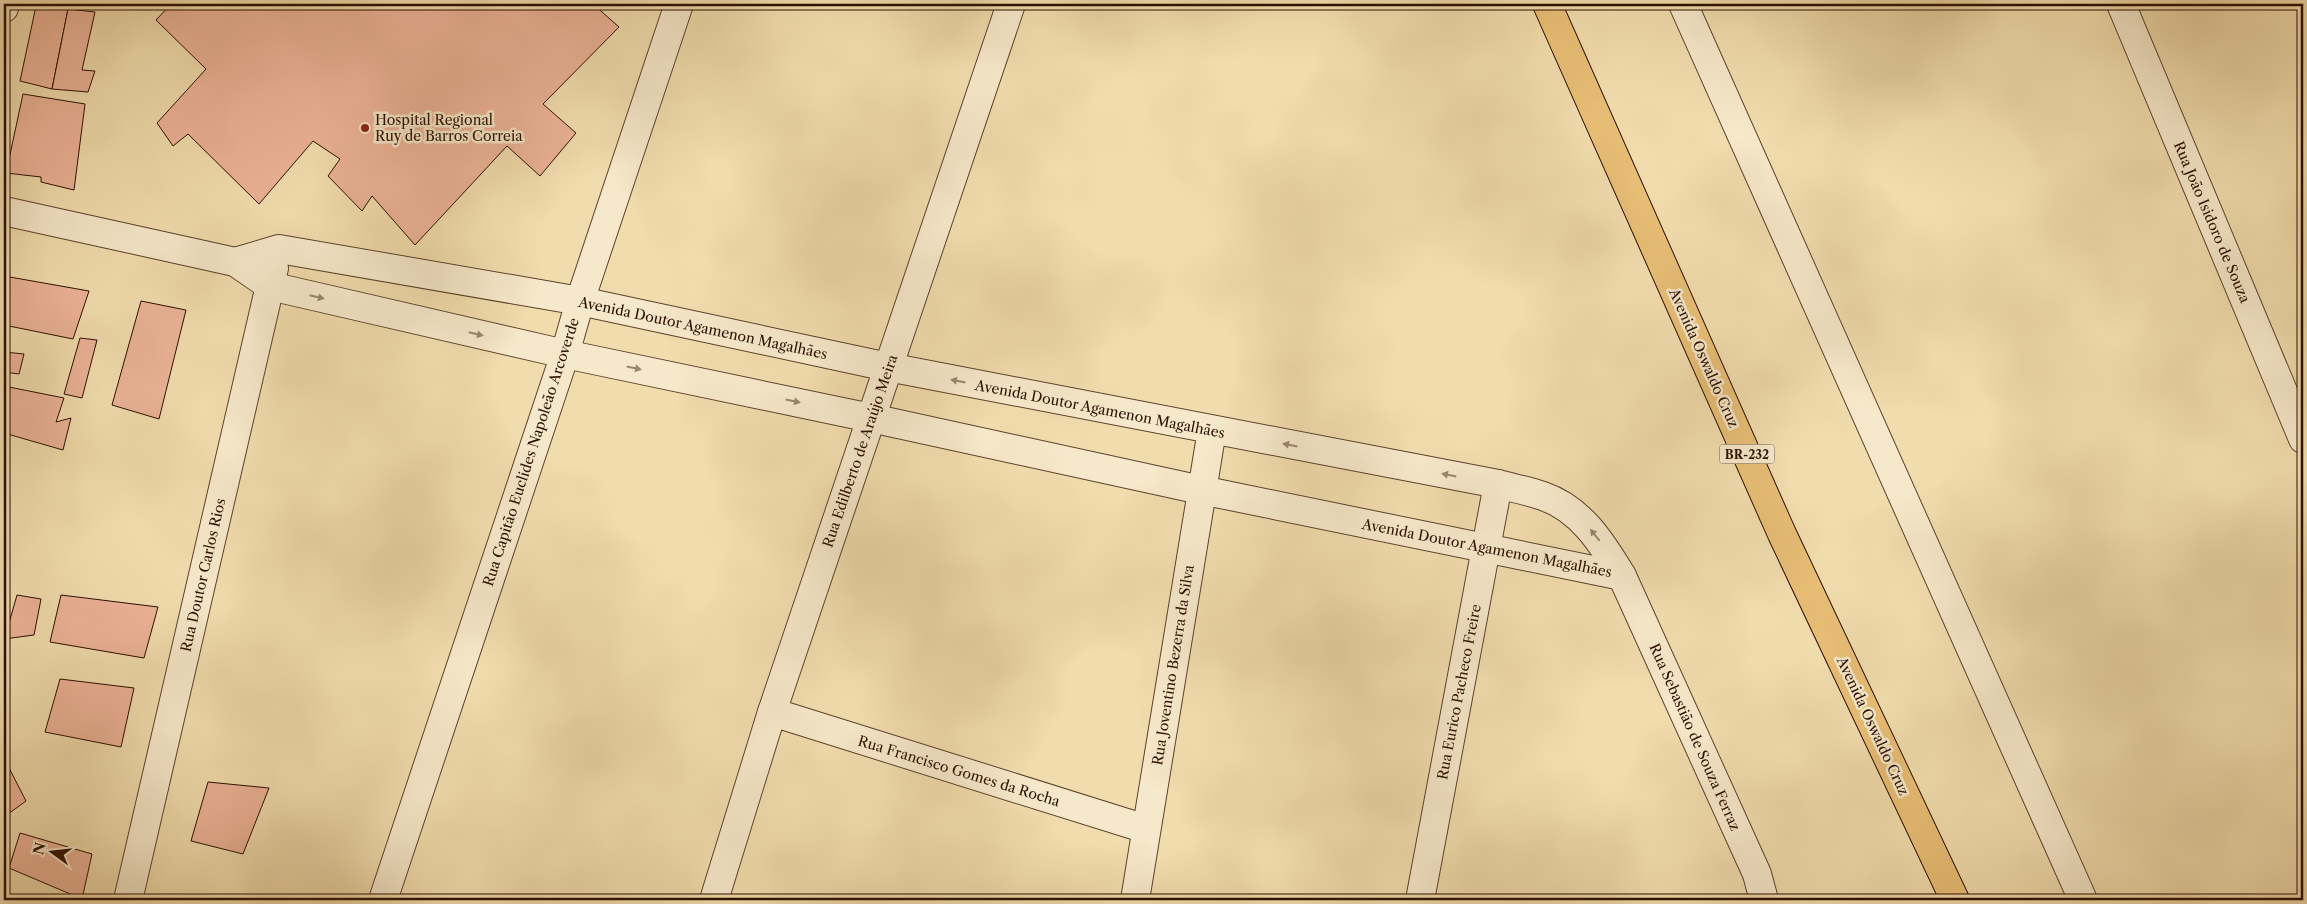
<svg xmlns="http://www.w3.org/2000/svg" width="2307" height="904" viewBox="0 0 2307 904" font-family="'Libre Caslon Text',serif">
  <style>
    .building { fill: #ecb397; stroke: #2c0f00 }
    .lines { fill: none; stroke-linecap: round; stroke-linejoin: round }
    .minor-casing { stroke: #5d422b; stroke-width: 30 }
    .trunk-casing { stroke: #2c0f00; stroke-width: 30 }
    .minor { stroke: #f6e8ca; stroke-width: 28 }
    .trunk { stroke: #e8be76; stroke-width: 28 }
    .oneway { fill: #9b866f }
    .poi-dot { fill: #8f2418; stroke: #f6e8ca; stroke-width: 2 }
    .labels { text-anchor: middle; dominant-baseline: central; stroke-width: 5; stroke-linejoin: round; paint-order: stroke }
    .shield { fill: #f6e8ca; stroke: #69503d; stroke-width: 1 }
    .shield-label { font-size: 12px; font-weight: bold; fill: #2c0f00 }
    .poi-label { font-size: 14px; fill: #2c0f00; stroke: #f6e8ca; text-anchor: start }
    .street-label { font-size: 14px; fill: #2c0f00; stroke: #f6e8ca }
  </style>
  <rect width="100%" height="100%" fill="#f1dcad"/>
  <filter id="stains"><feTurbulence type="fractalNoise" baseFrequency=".004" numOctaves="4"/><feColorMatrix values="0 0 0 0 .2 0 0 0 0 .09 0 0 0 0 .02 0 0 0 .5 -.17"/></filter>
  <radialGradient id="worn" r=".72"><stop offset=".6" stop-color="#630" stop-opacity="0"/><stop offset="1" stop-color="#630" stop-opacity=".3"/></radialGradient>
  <g class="building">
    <path d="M171 4H593L619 27 543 104 576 133 540 176 507 146 415 245 372 196 362 211 328 176 340 159 313 141 259 204 188 134 173 146 157 123 206 69 156 20Z"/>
    <path d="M36 6 68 9 52 89 20 81Z"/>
    <path d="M68 9 95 12 82 70 95 71 88 92 52 89Z"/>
    <path d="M23 94 85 104 74 190 41 182V177L6 173Z"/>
    <path d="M4 276 89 291 73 339 4 325Z"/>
    <path d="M141 301 186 310 159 419 112 405Z"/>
    <path d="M80 338 97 340 82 398 64 394Z"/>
    <path d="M4 352 24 354 19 374 4 372Z"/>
    <path d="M4 386 64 398 56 422 71 418 63 450 4 433Z"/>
    <path d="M17 595 41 599 34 635 4 639V624L9 623Z"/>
    <path d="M61 595 158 607 144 658 50 642Z"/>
    <path d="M60 679 134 688 121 747 45 732Z"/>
    <path d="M5 760 26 801 4 817V761Z"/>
    <path d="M208 782 269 788 243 854 191 841Z"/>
    <path d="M20 833 92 854 82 899 9 868Z"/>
  </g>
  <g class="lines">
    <g class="minor-casing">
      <g id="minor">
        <path d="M1683 4 2083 900"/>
        <path d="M2121 4 2303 439"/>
        <path d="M4 8 5 4"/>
        <path d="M4 211 235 262 270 286 565 354 871 418 1201 490 1622 576"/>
        <path d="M235 262 279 249 580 301 888 367 1498 484C1513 488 1528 491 1543 496 1581 509 1602 543 1622 576L1757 874 1764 900"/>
        <path d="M772 712 1146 829"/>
        <path d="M128 900 274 268"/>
        <path d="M383 900 565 354 580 301 679 4"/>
        <path d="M714 900 772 712 1011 4"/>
        <path d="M1135 900 1212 430"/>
        <path d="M1420 900 1498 484"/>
      </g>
    </g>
    <g class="trunk-casing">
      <path id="trunk" d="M1547 4 1782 534 1955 900"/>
    </g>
    <use href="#minor" class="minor"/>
    <use href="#trunk" class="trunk"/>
  </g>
  <defs><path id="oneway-solid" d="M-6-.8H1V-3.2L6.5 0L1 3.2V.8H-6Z" transform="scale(1.25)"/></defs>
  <g class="oneway">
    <use href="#oneway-solid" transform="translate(317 297) rotate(13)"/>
    <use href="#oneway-solid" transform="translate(476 334) rotate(13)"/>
    <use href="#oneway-solid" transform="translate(634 368) rotate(12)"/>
    <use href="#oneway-solid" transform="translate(958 381) rotate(-169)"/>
    <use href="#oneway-solid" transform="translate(793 401) rotate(12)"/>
    <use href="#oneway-solid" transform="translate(1290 445) rotate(-169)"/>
    <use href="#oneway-solid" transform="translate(1449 475) rotate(-169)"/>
    <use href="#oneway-solid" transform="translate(1595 535) rotate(-129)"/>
  </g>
  <circle class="poi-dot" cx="365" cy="128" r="5"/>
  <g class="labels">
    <rect class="shield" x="1719.5" y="444.5" width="55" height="19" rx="4"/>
    <g class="shield-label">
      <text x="1747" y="454">BR-232</text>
    </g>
    <g class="poi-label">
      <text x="375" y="120">Hospital Regional<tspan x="375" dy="16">Ruy de Barros Correia</tspan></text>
    </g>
    <g class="street-label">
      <text transform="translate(2212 222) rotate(67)">Rua João Isidoro de Souza</text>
      <text transform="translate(703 328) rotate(12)">Avenida Doutor Agamenon Magalhães</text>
      <text transform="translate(1704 358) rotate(66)">Avenida Oswaldo Cruz</text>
      <text transform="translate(1100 409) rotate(11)">Avenida Doutor Agamenon Magalhães</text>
      <text transform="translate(860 451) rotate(-71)">Rua Edilberto de Araújo Meira</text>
      <text transform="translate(531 452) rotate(-72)">Rua Capitão Euclides Napoleão Arcoverde</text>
      <text transform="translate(1487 548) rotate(11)">Avenida Doutor Agamenon Magalhães</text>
      <text transform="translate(203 575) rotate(-77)">Rua Doutor Carlos Rios</text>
      <text transform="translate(1173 665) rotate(-81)">Rua Joventino Bezerra da Silva</text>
      <text transform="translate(1459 692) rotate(-79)">Rua Eurico Pacheco Freire</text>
      <text transform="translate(1873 726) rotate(65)">Avenida Oswaldo Cruz</text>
      <text transform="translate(1695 737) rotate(66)">Rua Sebastião de Souza Ferraz</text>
      <text transform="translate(959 771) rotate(17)">Rua Francisco Gomes da Rocha</text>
    </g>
  </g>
  <rect width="2307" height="904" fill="none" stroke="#f1dcad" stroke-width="20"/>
  <rect x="5" y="5" width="2297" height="894" fill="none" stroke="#2c0f00" stroke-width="2.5"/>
  <rect x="10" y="10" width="2287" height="884" fill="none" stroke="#2c0f00"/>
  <g transform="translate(52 852) rotate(285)" stroke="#f6e8ca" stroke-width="4" paint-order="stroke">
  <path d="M0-4L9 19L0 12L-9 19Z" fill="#2c0f00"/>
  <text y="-8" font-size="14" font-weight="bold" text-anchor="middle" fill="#2c0f00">N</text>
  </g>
  <rect width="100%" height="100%" filter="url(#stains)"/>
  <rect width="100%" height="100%" fill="url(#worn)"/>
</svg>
